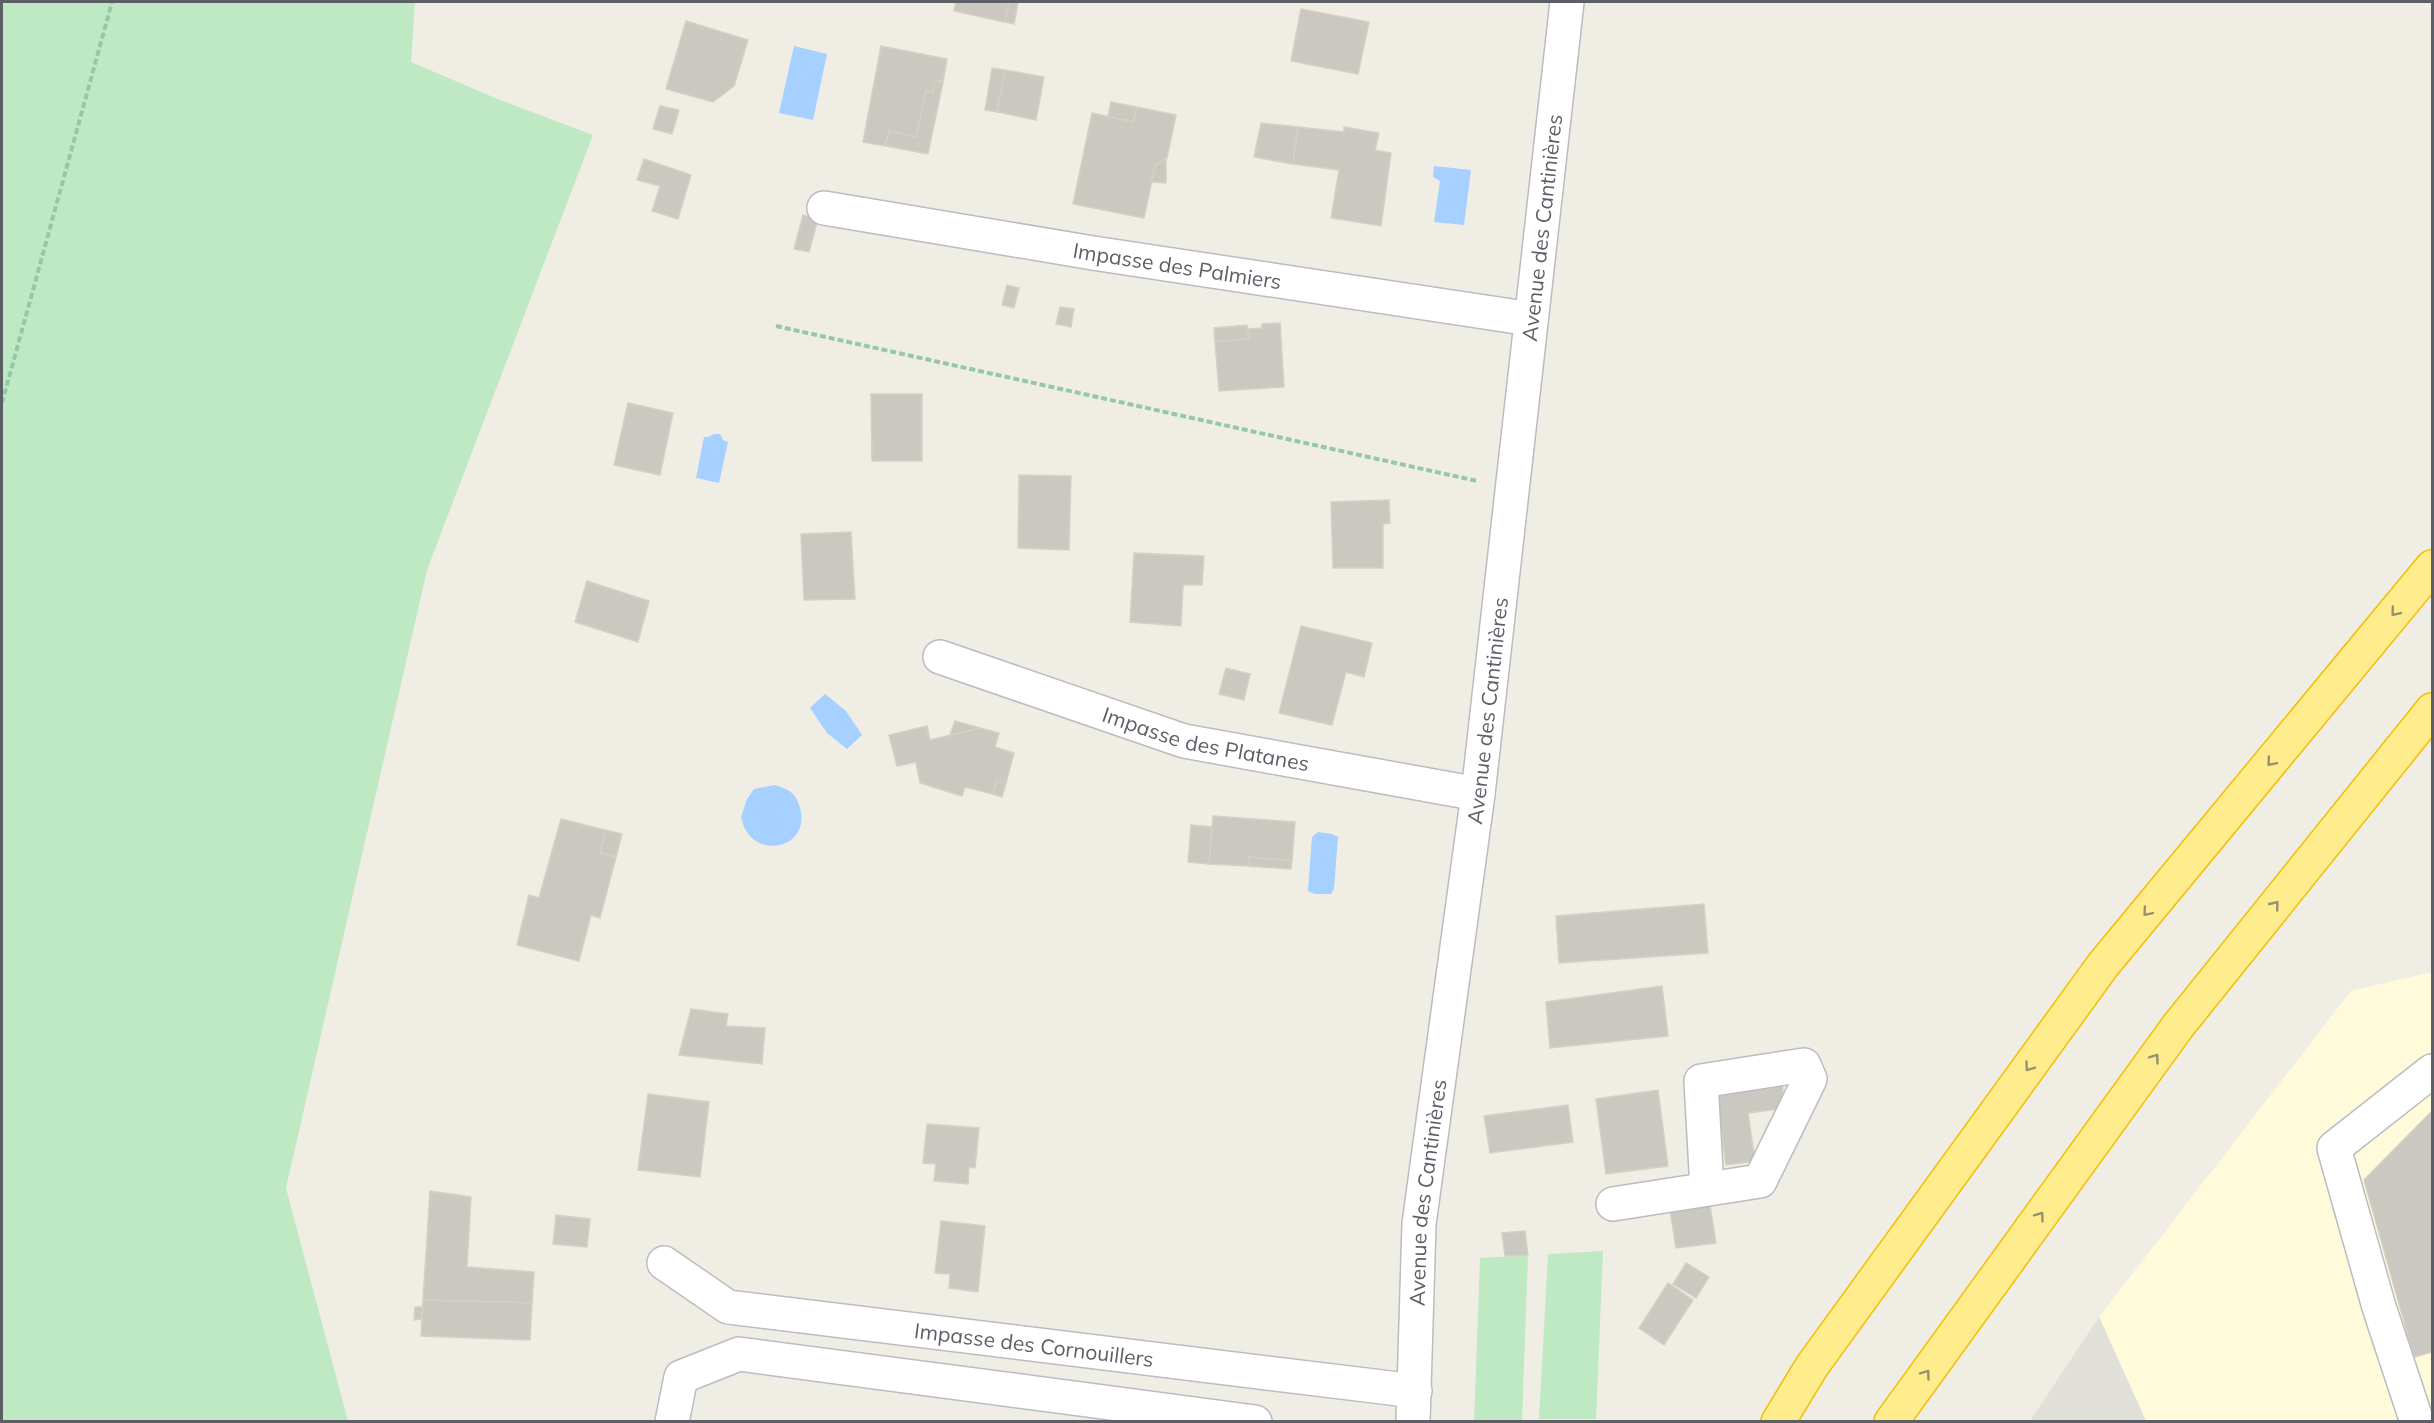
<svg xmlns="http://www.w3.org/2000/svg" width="2434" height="1423" viewBox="0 0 2434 1423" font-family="Mulish,sans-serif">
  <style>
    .commercial { fill: #fffada }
    .industrial { fill: #e0e0d9 }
    .green { fill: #bfe9c3 }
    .water { fill: #a5d0ff }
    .building { fill: #cbc8c1; stroke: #d5d1c2; stroke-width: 1.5 }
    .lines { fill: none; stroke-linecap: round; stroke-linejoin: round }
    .minor-casing { stroke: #b9bcc1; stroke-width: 36 }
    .highway-casing { stroke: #f4bd00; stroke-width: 36 }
    .path { stroke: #96c8a8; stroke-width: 4; stroke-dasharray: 6 3; stroke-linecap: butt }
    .minor { stroke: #fff; stroke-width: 33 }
    .highway { stroke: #ffec8c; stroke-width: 33 }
    .oneway { stroke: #959173 }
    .labels { text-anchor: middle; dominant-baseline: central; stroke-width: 4.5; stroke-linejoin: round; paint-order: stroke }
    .street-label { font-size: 21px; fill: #5c6066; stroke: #fff }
  </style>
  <rect width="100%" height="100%" fill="#f0eee4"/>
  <path class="commercial" d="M2432 972V1421H2146L2099 1317 2351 991Z"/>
  <path class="industrial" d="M2099 1317 2146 1421H2030Z"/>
  <g class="green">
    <path d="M2 2H415L411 62 500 100 593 135 427 570 286 1188 348 1421H2Z"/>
    <path d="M1603 1251 1596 1419H1539L1548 1254Z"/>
    <path d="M1528 1255 1522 1421 1474 1422 1480 1258Z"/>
  </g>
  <g class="water">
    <path d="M794 46 827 54 813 120 779 113Z"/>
    <path d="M1434 166 1471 170 1464 225 1434 222 1440 181 1433 177Z"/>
    <path d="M714 434H720L723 440 728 442 719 483 696 478 704 437H709Z"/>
    <path d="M825 694 846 711 862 735 847 749 827 733 810 708Z"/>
    <path d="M775 785C788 789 795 792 799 805 815 849 750 864 741 817L747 799 754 789Z"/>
    <path d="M1318 832 1332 834 1338 837 1334 889 1331 894H1315L1308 891 1312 837Z"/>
  </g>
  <g class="building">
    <path d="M956 2H1009L1005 22 954 11Z"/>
    <path d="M1009 2H1018L1014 24 1005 22Z"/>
    <path d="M1301 9 1369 22 1358 74 1291 61Z"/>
    <path d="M686 21 748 40 734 86 713 102 666 89Z"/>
    <path d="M881 46 947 59 943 82 935 80 933 92 926 91 916 137 889 131 885 146 863 142Z"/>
    <path d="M992 68 1005 70 997 112 985 110Z"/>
    <path d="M1005 70 1044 77 1036 120 997 112Z"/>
    <path d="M935 80 943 82 928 154 885 146 889 131 916 137 926 91 933 92Z"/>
    <path d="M1111 102 1137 107 1133 122 1108 117Z"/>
    <path d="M660 106 679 110 672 134 653 129Z"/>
    <path d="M1137 107 1176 115 1167 158 1155 166 1144 218 1073 204 1092 113 1133 122Z"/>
    <path d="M1261 123 1298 127 1293 164 1254 157Z"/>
    <path d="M1298 127 1344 132V127L1379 133 1375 150 1391 153 1381 226 1331 218 1339 170 1293 164Z"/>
    <path d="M1166 158V183L1152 182 1155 166Z"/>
    <path d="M644 159 691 175 678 219 652 211 660 186 637 180Z"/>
    <path d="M803 215 818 219 809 252 794 249Z"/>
    <path d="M1007 285 1019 288 1014 308 1002 305Z"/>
    <path d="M1060 307 1074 309 1071 327 1056 324Z"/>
    <path d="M1280 323 1284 387 1219 391 1215 342 1249 338 1247 329 1262 328V324Z"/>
    <path d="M1247 325 1249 338 1215 342 1214 328Z"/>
    <path d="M871 394H922V461H872Z"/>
    <path d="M628 403 673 413 660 475 614 465Z"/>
    <path d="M1019 475 1071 476 1069 550 1018 548Z"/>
    <path d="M1389 500 1390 523 1383 524V568H1333L1331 502Z"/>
    <path d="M851 532 855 599 804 600 801 534Z"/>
    <path d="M1134 553 1204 556 1202 585H1183L1181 626 1130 622Z"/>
    <path d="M587 581 649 601 638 642 575 622Z"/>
    <path d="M1301 626 1372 643 1364 677 1346 672 1332 725 1279 713Z"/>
    <path d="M1226 668 1250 674 1244 700 1219 694Z"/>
    <path d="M955 721 980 728 950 735Z"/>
    <path d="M927 726 930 740 980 728 999 733 995 747 1014 753 1006 783 997 781 993 794 965 787 962 796 920 783 916 762 897 766 889 735Z"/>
    <path d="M997 781 1006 783 1002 797 993 794Z"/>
    <path d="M1213 816 1295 822 1292 861 1249 857 1248 866 1209 864Z"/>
    <path d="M561 819 605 830 600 853 616 857 600 918 591 915 579 961 517 945 529 895 539 898Z"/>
    <path d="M1191 825 1212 827 1209 864 1188 862Z"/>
    <path d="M605 830 622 834 616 857 600 853Z"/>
    <path d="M1249 857 1292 861 1291 869 1248 866Z"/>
    <path d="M1704 904 1708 953 1559 963 1556 916Z"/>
    <path d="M1662 986 1668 1036 1550 1048 1546 1002Z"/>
    <path d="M691 1009 728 1014 726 1026 765 1028 762 1064 679 1055Z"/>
    <path d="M1781 1075 1785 1108 1748 1113 1755 1161 1726 1165 1715 1084Z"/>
    <path d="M1658 1090 1668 1166 1606 1174 1596 1099Z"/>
    <path d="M648 1094 709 1102 700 1177 638 1170Z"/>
    <path d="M1568 1105 1573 1142 1490 1153 1484 1116Z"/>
    <path d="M2432 1111V1352L2414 1357 2364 1180Z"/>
    <path d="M927 1124 979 1128 975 1168 969 1167 968 1184 934 1181 936 1164 923 1163Z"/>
    <path d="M430 1191 471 1197 467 1267 534 1272 532 1303 423 1300Z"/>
    <path d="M1710 1205 1716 1243 1676 1248 1670 1210Z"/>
    <path d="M556 1215 590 1219 587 1247 553 1244Z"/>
    <path d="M941 1221 985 1226 978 1292 949 1288 950 1274 935 1273Z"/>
    <path d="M1525 1231 1528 1255 1505 1256 1502 1233Z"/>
    <path d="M1686 1263 1709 1277 1696 1298 1673 1284Z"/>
    <path d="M1668 1283 1693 1300 1664 1345 1639 1328Z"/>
    <path d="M423 1300 532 1303 530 1340 421 1336Z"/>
    <path d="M415 1307H423L421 1319 414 1320Z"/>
  </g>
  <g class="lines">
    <g class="minor-casing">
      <g id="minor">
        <path id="s1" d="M824 208 1093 253 1531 319"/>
        <path id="s2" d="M940 657 1184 741 1478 794"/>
        <path d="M1613 1204 1760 1181 1810 1079 1804 1065 1701 1081 1707 1189"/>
        <path id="s3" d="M664 1263 728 1307 1415 1391"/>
        <path d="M672 1422 681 1377 739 1354 1255 1422"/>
        <path id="s4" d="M1413 1422 1419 1224 1478 794 1567 2"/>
        <path d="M2417 1422 2379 1307 2334 1148 2432 1071"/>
      </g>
    </g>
    <g class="highway-casing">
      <g id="highway">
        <path d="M1778 1422 1812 1366 2103 965 2432 567"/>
        <path d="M1891 1422 2178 1026 2432 710"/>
      </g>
    </g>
    <g class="path">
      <path d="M776 326 1477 481"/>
      <path d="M2 403 112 2"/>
    </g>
    <use href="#minor" class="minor"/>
    <use href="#highway" class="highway"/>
  </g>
  <defs><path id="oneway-chevron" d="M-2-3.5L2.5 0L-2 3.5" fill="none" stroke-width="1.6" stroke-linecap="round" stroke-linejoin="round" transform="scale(1.5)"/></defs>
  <g class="oneway">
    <use href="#oneway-chevron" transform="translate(2395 612) rotate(130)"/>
    <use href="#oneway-chevron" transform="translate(2271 762) rotate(130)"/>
    <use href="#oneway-chevron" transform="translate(2275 905) rotate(-51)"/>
    <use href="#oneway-chevron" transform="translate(2147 912) rotate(130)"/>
    <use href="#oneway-chevron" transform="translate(2155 1058) rotate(-54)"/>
    <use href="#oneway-chevron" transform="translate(2029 1067) rotate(126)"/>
    <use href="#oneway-chevron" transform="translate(2040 1216) rotate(-54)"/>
    <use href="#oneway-chevron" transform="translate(1926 1374) rotate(-54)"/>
  </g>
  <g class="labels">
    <g class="street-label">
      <text stroke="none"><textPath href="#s4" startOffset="1202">Avenue des Cantinières</textPath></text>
      <text stroke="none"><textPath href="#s1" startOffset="358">Impasse des Palmiers</textPath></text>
      <text stroke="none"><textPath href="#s4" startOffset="716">Avenue des Cantinières</textPath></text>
      <text stroke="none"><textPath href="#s2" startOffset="279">Impasse des Platanes</textPath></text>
      <text stroke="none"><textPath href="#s4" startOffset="230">Avenue des Cantinières</textPath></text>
      <text stroke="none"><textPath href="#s3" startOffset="386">Impasse des Cornouillers</textPath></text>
    </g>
  </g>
  <rect width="2434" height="1423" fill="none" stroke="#5c6066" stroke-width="6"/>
</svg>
